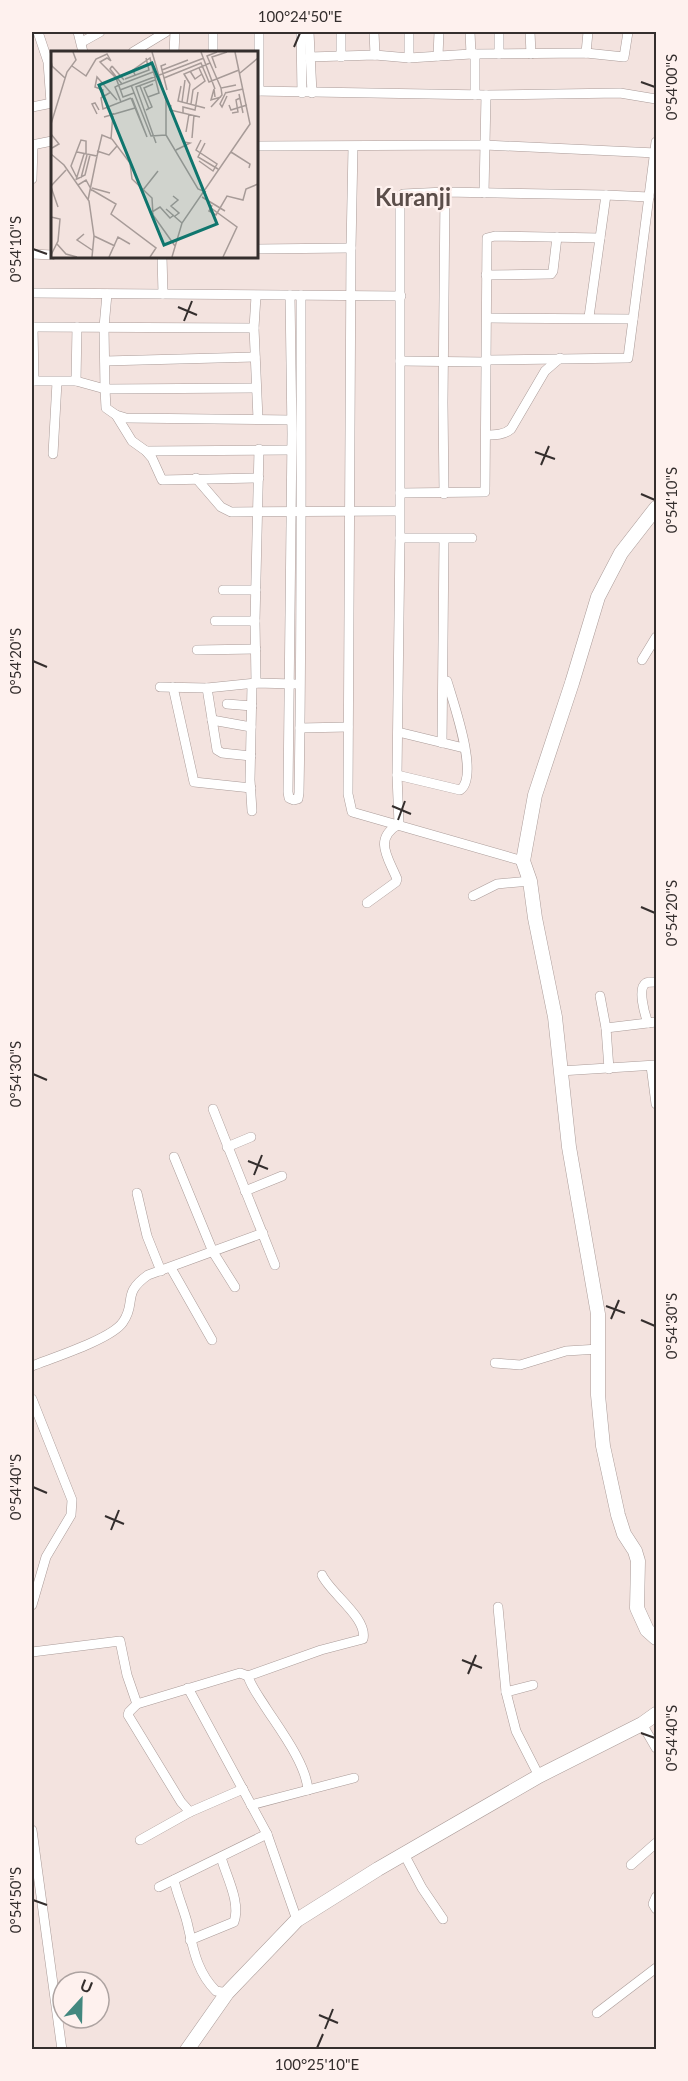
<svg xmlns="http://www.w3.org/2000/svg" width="688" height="2081" viewBox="0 0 688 2081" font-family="Lato,sans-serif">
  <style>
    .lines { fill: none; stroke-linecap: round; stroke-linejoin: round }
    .street-casing { stroke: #aa9b98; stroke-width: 10 }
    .secondary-casing { stroke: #aa9b98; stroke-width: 15 }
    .street { stroke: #fff; stroke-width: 9 }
    .secondary { stroke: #fff; stroke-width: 14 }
    .ticks { fill: none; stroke: #342e2d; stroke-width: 2 }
    .labels { text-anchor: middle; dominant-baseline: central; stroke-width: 4.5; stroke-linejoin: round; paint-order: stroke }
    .quarter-label { font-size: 24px; font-weight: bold; fill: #5b4e4a; stroke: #fef1ee }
    .inset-road { fill: none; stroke: #a79b98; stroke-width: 1.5 }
    .view { fill: #0f766e; fill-opacity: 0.15; stroke: #0f766e; stroke-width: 3 }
    .inset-edge { fill: none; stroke: #342e2d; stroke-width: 3 }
    .neatline { fill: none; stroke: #342e2d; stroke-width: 2 }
    .ticks-label { font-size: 15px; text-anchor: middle; fill: #342e2d }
  </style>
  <rect width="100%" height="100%" fill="#f3e3df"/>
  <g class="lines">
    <g class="street-casing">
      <g id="street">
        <path d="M38 32 48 62 51 103"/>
        <path d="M78 32 83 52"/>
        <path d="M259 32V91"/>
        <path d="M301 32 302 93"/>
        <path d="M309 32 312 93"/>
        <path d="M374 32 375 55"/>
        <path d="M470 32 471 54"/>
        <path d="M499 32V54"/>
        <path d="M530 32 531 54"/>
        <path d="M82 42 100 32"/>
        <path d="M133 52 166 32"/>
        <path d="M174 52 175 32"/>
        <path d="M213 52V32"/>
        <path d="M586 53 588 32"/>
        <path d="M438 56 439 32"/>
        <path d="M309 57 375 55 409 58 471 54 586 53 624 57 628 32"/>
        <path d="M341 57V32"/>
        <path d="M409 58V32"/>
        <path d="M256 91 486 95 620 93 656 99"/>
        <path d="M475 95V54"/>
        <path d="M32 107 52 103"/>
        <path d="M32 145 52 141"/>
        <path d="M256 146 485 145 656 153"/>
        <path d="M353 147 351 248 348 794 352 812 523 861"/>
        <path d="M32 179 33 145"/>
        <path d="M484 193 486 95"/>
        <path d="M256 249 351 248"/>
        <path d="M32 254 52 255"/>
        <path d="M162 256 163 294"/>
        <path d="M486 275 551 274 553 271 557 237"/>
        <path d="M32 293 401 296"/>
        <path d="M107 294 104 327 105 389 256 388"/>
        <path d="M290 295 292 434 288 792 289 798 294 800 298 799 299 793C302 627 301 461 301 295"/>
        <path d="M256 296 254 328 258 419"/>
        <path d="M589 317 606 195"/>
        <path d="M487 318 633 319"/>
        <path d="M32 327 254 328"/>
        <path d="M33 327 34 381"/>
        <path d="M487 360 628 358 656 142"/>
        <path d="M105 361 255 357"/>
        <path d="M400 361 486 362"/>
        <path d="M32 381H76L105 389 106 408 116 415 126 418 291 420"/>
        <path d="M76 381 77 327"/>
        <path d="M116 415 132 441 146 451 152 458 162 480 259 478"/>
        <path d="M486 435C495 435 504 435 511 429L545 371 560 358"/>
        <path d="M146 451 291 450"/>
        <path d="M53 454 57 382"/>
        <path d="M196 478 221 507 231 512 399 511"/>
        <path d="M400 493 485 492 487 238 495 236 600 238"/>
        <path d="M444 494 443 403 445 192"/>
        <path d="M400 538H472"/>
        <path d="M223 590H256"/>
        <path d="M215 621H255"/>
        <path d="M197 650 256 649"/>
        <path d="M642 660 656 637"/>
        <path d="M256 683 255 621 259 449"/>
        <path d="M160 687 207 688 256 683 295 684"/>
        <path d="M173 687 194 782 251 788"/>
        <path d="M207 688 217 750 222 753 251 756"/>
        <path d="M227 704 252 706"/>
        <path d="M212 720 251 727"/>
        <path d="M300 728 348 727"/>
        <path d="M398 732 464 748"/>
        <path d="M442 743 444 539"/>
        <path d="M397 775 460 790C480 777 453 702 447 681"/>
        <path d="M252 811 250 780 252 684"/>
        <path d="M399 824 397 775 400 538V200L403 194 445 192 606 195 649 197"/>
        <path d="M473 896 497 884 530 881"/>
        <path d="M367 903 396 882 397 879C388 857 373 839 399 824"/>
        <path d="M600 996 606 1028 609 1069"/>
        <path d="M648 1023C645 1015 637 988 646 983 648 982 654 982 656 982"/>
        <path d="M606 1028 656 1022"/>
        <path d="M651 1066 656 1104"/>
        <path d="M560 1071 656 1065"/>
        <path d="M213 1109 275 1265"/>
        <path d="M227 1147 251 1137"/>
        <path d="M174 1157 213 1252 235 1287"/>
        <path d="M245 1191 282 1176"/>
        <path d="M137 1193 147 1236 161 1271"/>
        <path d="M171 1268 212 1340"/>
        <path d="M495 1363 520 1365 566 1351 599 1349"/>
        <path d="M32 1366C52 1358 112 1339 123 1322 137 1302 121 1294 148 1275L263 1233"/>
        <path d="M32 1399 72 1500 71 1515 46 1557 32 1605"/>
        <path d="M498 1607 506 1692 516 1731 539 1776"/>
        <path d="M32 1652 120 1641 127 1675 137 1704"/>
        <path d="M188 1688 267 1834 297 1920"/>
        <path d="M506 1692 533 1685"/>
        <path d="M642 1724 656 1748"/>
        <path d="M243 1789 190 1812 181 1802 128 1715 129 1712 137 1704 240 1673 248 1676"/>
        <path d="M308 1790 354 1778"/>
        <path d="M251 1805 308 1790C306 1764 281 1731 266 1708 260 1698 251 1687 248 1676L321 1650 363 1639C368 1618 330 1593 322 1575"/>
        <path d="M32 1830 62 2050"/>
        <path d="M140 1840 190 1812"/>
        <path d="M404 1854 422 1888 443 1919"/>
        <path d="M631 1865 656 1843"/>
        <path d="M174 1880C177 1894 183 1907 187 1922 193 1947 196 1971 216 1991L227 1993"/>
        <path d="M159 1887 267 1834"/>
        <path d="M656 1897 653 1904 656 1909"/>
        <path d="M190 1940 234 1922C241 1902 226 1876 221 1857"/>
        <path d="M597 2013 656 1968"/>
      </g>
    </g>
    <g class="secondary-casing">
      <g id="secondary">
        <path d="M656 508 621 553 598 597 572 683 535 795 523 861 530 881 535 918 555 1017 569 1147 598 1314V1395L603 1446 618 1515 624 1534 635 1551 638 1561 637 1608 647 1630 656 1638"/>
        <path d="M187 2050 227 1993 297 1920 378 1869 539 1776 642 1724 656 1714"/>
      </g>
    </g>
    <use href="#street" class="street"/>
    <use href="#secondary" class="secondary"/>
  </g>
  <path class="ticks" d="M294 47 300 33M641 82 655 87M33 249 47 254M178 307 197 315M184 321 192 301M535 452 555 459M541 465 549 446M641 494 655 500M33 661 47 667M392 806 411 814M398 820 405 801M641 907 655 913M33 1074 47 1080M248 1161 268 1169M254 1175 262 1155M606 1306 625 1313M611 1319 619 1300M641 1320 655 1326M33 1487 47 1493M105 1516 124 1524M111 1530 119 1510M462 1660 482 1668M468 1674 476 1655M641 1733 655 1738M33 1900 47 1905M319 2015 338 2023M325 2029 333 2009M317 2048 323 2034"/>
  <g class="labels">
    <g class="quarter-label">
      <text x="413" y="196">Kuranji</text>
    </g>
  </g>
  <g transform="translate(51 51)">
    <rect width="207" height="207" fill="#f3e3df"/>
    <path class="inset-road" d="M101 1 115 49V84L147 138 155 141M150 1 164 38M166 1 156 5 170 37M0 10 1 15 14 27M60 10 56 7 49 11 65 27 72 46 83 42M115 13 110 15 116 39M21 15 35 25 45 8 56 3 60 10M61 15 59 18 71 33M61 15 73 29M165 17 161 6 176 1M111 19 137 9M139 20 144 28 151 23M189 22 207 7M84 24 82 19 99 7 108 42 97 46M113 27 150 12 158 31 188 19M74 28 98 19 95 7M104 29 85 36 105 92M139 33 133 23 159 12M68 34 102 21M68 34 64 36 70 51M80 34 100 85 115 84M89 35 98 58M130 35 127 50 154 57M69 39 153 7M60 41 50 47 52 58 80 47M175 41 169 53 171 56 176 45M174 42 192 38M188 43 192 62M51 46 52 39 44 36 46 26 66 49M164 46 163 38 160 49 170 46M80 47 96 86 81 47M131 51 134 29M136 52 139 33M140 53 142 39 154 30 148 17M120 54 119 59 149 66M178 54 180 59 196 54M160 56 171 44 170 37 185 34M95 59 101 56 93 37 102 33M132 62V56L144 59 147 41M181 62 187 61 185 49 189 47M46 63 41 53 44 52 48 59M53 66 84 57M0 73 16 21 25 9 22 1M135 81 138 63M0 83 8 93 1 97M141 87 143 64M60 88 62 62M154 92 147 106 167 118M125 99 139 92 133 91M46 100 58 104 66 95M26 101 46 105 51 84 61 88 79 112 81 128 101 147 102 164 124 195M180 101 199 113 198 117M0 103 13 114 38 150 43 185 41 206M148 110 162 120 166 113 145 99 150 89M26 127 20 115 30 89 35 90V103M30 127 36 104M26 128 34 124 39 104M25 129 33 103M27 134 35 129 41 140M0 135 15 119M0 136 7 156M41 137 59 142M41 139 65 153 60 163 105 197 99 206M92 139 107 120M122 145 127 149 120 155 128 162 124 165M151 146 174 160M37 149 46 105M161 154 160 157 186 176 172 206M160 157 158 160 165 164 176 145 192 149 195 138 207 133M115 158 131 172M101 161 109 156 119 167 123 164M0 166 9 168 7 190 0 204M33 183 26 189 41 199M43 185 64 195M6 193 15 203 26 206M58 206 67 186 79 193M121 206 131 172 199 73 184 1"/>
    <path class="view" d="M101 12 166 173 113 194 48 34Z"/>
    <rect width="207" height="207" class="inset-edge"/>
  </g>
  <rect width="688" height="2081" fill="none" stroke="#fef1ee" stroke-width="66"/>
  <g transform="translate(81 2000) rotate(22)"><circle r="28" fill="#fef1ee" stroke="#ada3a1" stroke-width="1.5"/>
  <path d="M0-4.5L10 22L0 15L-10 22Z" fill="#43887f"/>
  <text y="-9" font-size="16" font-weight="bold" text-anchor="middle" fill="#342e2d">U</text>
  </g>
  <rect x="33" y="33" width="622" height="2015" class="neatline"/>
  <g class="ticks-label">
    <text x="300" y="22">100°24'50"E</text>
    <text transform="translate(672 87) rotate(-90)" y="5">0°54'00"S</text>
    <text transform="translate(16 249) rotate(-90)" y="5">0°54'10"S</text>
    <text transform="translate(672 500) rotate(-90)" y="5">0°54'10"S</text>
    <text transform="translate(16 661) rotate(-90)" y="5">0°54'20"S</text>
    <text transform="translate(672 913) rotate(-90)" y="5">0°54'20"S</text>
    <text transform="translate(16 1074) rotate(-90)" y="5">0°54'30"S</text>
    <text transform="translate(672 1326) rotate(-90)" y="5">0°54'30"S</text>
    <text transform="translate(16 1487) rotate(-90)" y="5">0°54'40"S</text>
    <text transform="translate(672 1738) rotate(-90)" y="5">0°54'40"S</text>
    <text transform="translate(16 1900) rotate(-90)" y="5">0°54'50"S</text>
    <text x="317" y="2070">100°25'10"E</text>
  </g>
</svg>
